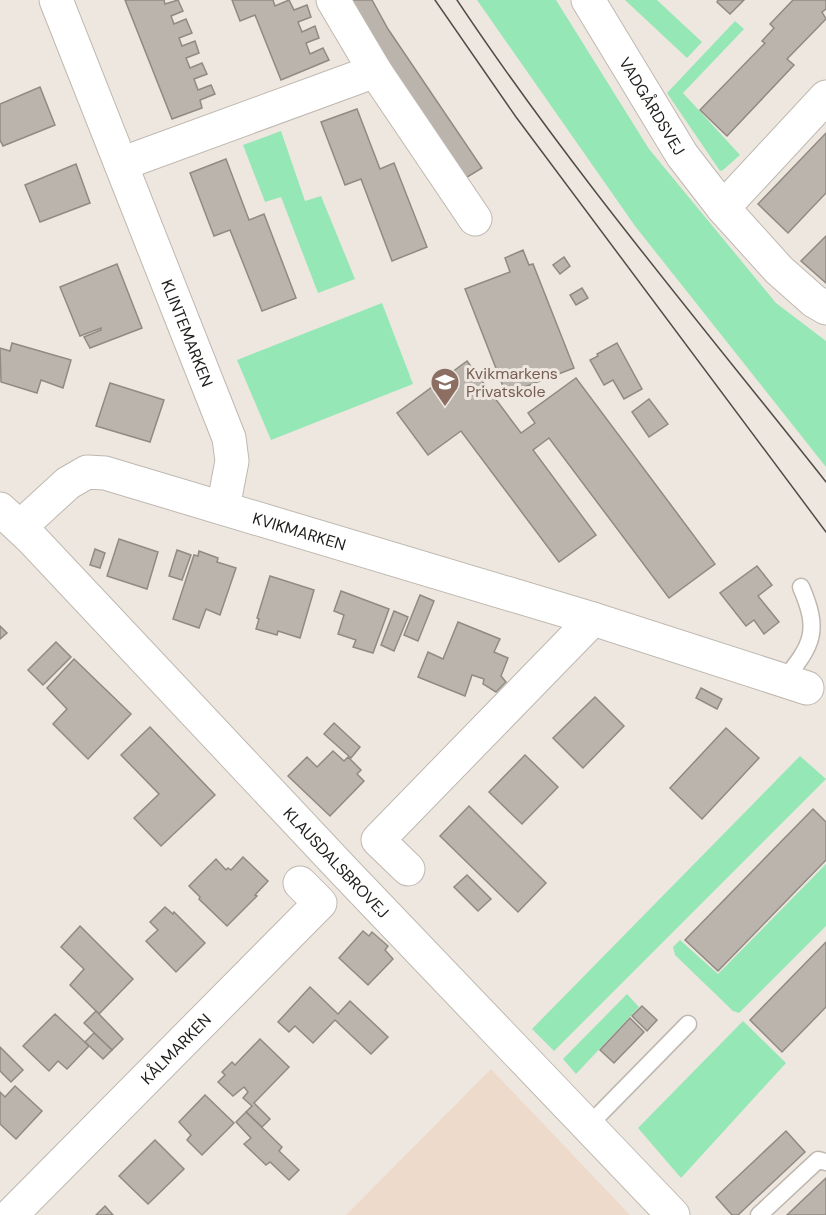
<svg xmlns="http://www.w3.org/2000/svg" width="826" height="1215" viewBox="0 0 826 1215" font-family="'DM Sans',sans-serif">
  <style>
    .industrial { fill: #eedacb }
    .green { fill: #95e7b5 }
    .building { fill: #bbb4ad; stroke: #908a83; stroke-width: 1.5 }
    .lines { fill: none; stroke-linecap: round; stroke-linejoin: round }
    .lane-casing { stroke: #bfb8b0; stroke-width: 19 }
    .street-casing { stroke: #bfb8b0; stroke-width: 35 }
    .secondary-casing { stroke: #bfb8b0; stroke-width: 35 }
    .lane { stroke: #fff; stroke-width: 16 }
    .street { stroke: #fff; stroke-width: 33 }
    .secondary { stroke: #fff; stroke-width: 33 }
    .tram { stroke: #504d49; stroke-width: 1.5 }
    .labels { text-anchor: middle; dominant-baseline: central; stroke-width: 6; stroke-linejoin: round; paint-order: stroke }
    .street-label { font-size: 16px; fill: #1f1d1a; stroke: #eee7df }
    .education-label { font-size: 16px; fill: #785e54; stroke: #eee7df; text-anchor: start }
  </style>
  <rect width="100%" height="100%" fill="#eee7df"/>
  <path class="industrial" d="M491 1069 630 1215H346Z"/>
  <g class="green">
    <path d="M477 0H556L649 149 776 303 826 341V467L635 226Z"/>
    <path d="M625 0H657L702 42 687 58Z"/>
    <path d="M735 21 744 29 683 93 740 155 723 170 720 171 667 93Z"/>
    <path d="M281 131 305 201 321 196 355 279 318 293 281 197 265 202 243 145Z"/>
    <path d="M382 303 413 384 271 440 237 360Z"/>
    <path d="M800 756 826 779 554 1051 532 1029Z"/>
    <path d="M826 864V926L739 1013 733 1011 675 955 673 947 680 940 718 974Z"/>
    <path d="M627 994 639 1007 576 1074 563 1059Z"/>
    <path d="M743 1021 786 1063 681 1178 638 1128Z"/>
  </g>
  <g class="building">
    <path d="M125 0H164L165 4 178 0 183 11 171 16 174 24 186 19 192 33 179 38 182 46 195 41 199 53 186 58 190 68 202 63 207 74 194 79 198 90 211 85 215 94 200 100 202 108 172 119Z"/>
    <path d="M232 0H273L275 6 289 0 294 10 307 5 311 17 298 22 302 32 315 26 319 38 306 43 310 54 323 48 329 60 281 80 255 15 240 21Z"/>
    <path d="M348 0H372L388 29 482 168 464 179Z"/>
    <path d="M718 0H744L730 14 717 2Z"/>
    <path d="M793 0H826V9L822 12 826 19 787 59 794 65 727 136 700 110 765 43 762 41 774 28 770 24Z"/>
    <path d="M40 87 55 125 3 146 0 140V104Z"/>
    <path d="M357 109 380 169 394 163 427 247 392 261 361 179 345 185 321 122Z"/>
    <path d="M826 133V193L788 233 758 204Z"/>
    <path d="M226 159 249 220 264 214 296 298 262 311 230 230 214 236 190 173Z"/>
    <path d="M76 164 90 203 40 222 25 185Z"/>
    <path d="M826 236V283L801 261Z"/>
    <path d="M523 250 529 265 533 264 574 368 506 394 465 289 510 272 505 258Z"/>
    <path d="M564 257 570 266 560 274 553 265Z"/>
    <path d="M117 264 142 328 90 348 84 337 101 330V328L80 336 60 287Z"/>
    <path d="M582 288 588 298 576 305 570 295Z"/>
    <path d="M12 343 71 360 63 388 41 380 37 393 1 382 0 348 10 351Z"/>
    <path d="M617 343 642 389 624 399 613 380 604 385 590 360 598 356 597 354Z"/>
    <path d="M467 361 521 433 535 423 528 413 576 378 715 564 669 598 549 438 533 450 596 535 559 562 461 431 428 455 397 413Z"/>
    <path d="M110 383 164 400 150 442 96 426Z"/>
    <path d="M649 399 668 424 649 437 632 412Z"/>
    <path d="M119 539 158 552 147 589 107 576Z"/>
    <path d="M95 549 105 553 100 568 90 565Z"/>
    <path d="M177 550 191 555 182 580 169 576Z"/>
    <path d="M199 551 218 558 217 562 236 568 220 615 206 609 199 628 173 619 194 555 198 556Z"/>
    <path d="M757 566 772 585 758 596 779 622 764 634 754 620 746 626 720 593Z"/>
    <path d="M270 576 314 590 300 638 278 631 277 635 256 629 259 619 257 618Z"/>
    <path d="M341 591 389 609 373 653 353 647 356 640 338 634 344 615 334 611Z"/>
    <path d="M420 595 434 601 418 641 404 635Z"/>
    <path d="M394 611 408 617 394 651 381 645Z"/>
    <path d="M458 622 500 639 494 652 508 658 501 676 506 682 496 692 483 684 484 679 472 675 465 696 418 677 428 652 443 659Z"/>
    <path d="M0 626 7 633 0 639Z"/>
    <path d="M56 642 71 657 43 685 28 670Z"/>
    <path d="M74 659 131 714 88 759 53 724 67 709 47 688Z"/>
    <path d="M701 688 722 699 717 709 696 698Z"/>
    <path d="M595 697 624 726 583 768 553 738Z"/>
    <path d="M334 723 360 747 351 758 324 734Z"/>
    <path d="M150 727 215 795 161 846 134 818 159 794 121 755Z"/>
    <path d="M726 728 759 758 702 819 670 788Z"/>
    <path d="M333 751 344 761 348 757 361 770 357 774 364 781 330 816 288 776 307 757 317 767Z"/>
    <path d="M525 755 558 787 522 824 489 792Z"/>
    <path d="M469 806 546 883 518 912 440 836Z"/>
    <path d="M813 809 826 822V860L718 971 685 940Z"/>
    <path d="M243 857 268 881 255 895 257 896 227 926 199 899 200 897 189 886 216 859 226 870 228 868 231 870Z"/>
    <path d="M467 875 491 899 478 911 454 887Z"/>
    <path d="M165 907 173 914 174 912 205 943 176 972 146 941 158 930 150 922Z"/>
    <path d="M80 926 133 979 99 1014 70 985 84 969 61 947Z"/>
    <path d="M363 931 369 936 372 932 388 946 385 950 393 959 368 985 339 958Z"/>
    <path d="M826 942V1007L782 1052 750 1020Z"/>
    <path d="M310 987 338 1014 350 1001 388 1037 371 1054 335 1020 313 1043 295 1026 289 1032 278 1022Z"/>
    <path d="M642 1006 657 1020 647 1031 632 1016Z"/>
    <path d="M96 1011 123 1039 112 1050 84 1023Z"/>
    <path d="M55 1014 89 1046 67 1069 58 1061 49 1071 23 1046Z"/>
    <path d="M630 1018 644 1032 614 1063 600 1050Z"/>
    <path d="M94 1033 112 1050 103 1059 85 1042Z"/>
    <path d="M260 1039 289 1067 254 1103 270 1119 262 1127 246 1112 252 1106 243 1098 248 1092 244 1087 233 1096 218 1082 225 1075 222 1072 232 1062 235 1065Z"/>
    <path d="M0 1047 23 1070 11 1082 0 1071Z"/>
    <path d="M15 1086 42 1111 16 1139 0 1124V1092L5 1097Z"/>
    <path d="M205 1095 234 1123 202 1155 187 1140 191 1135 179 1122Z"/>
    <path d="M246 1112 282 1147 279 1151 299 1170 289 1180 270 1162 266 1165 244 1144 251 1138 236 1122Z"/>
    <path d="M786 1131 805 1152 738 1215H732L716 1197Z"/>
    <path d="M155 1140 184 1169 148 1204 119 1176Z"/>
    <path d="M826 1178V1215H787Z"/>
    <path d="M105 1206 113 1215H96Z"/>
  </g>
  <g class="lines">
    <g class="lane-casing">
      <g id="lane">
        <path d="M784 680C813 644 820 631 801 587"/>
        <path d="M588 1126 688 1024"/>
        <path d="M759 1215 818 1160 826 1162"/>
      </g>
    </g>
    <g class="street-casing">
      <g id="street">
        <path id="s1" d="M56 0 229 438 232 461 223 508"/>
        <path d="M333 0 375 71 475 219"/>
        <path id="s2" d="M588 0 682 155 723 208 779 270 814 301 826 308"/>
        <path d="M121 164 375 71"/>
        <path d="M723 208 826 97"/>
        <path id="s3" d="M20 527 68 483 87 472 105 473 593 619 807 688"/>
        <path d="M408 869 378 840 593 619"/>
        <path id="s4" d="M11 1215 320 903 300 883"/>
      </g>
    </g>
    <g class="secondary-casing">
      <g id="secondary">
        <path id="s5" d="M0 509 32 539 345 872 673 1215"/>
      </g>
    </g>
    <use href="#lane" class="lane"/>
    <use href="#street" class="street"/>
    <use href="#secondary" class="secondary"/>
    <g class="tram">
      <path d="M435 0 516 117 826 532"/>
      <path d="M457 0C569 168 701 324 826 482"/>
    </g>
  </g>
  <defs>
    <g id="school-pin" transform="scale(1.5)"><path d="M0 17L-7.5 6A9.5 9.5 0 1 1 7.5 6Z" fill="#8d6e63" stroke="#eee7df"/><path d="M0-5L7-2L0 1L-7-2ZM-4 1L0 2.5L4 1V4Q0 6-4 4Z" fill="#fff"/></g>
  </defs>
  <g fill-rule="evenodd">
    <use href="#school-pin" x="445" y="382"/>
  </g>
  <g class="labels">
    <g class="street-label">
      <text stroke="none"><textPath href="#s2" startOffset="124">VADGÅRDSVEJ</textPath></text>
      <text stroke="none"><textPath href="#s1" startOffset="358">KLINTEMARKEN</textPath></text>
      <text stroke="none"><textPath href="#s3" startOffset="308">KVIKMARKEN</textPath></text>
      <text stroke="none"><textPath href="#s5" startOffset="488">KLAUSDALSBROVEJ</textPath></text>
      <text stroke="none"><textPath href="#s4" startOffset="234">KÅLMARKEN</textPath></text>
    </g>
    <g class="education-label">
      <text x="466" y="373">Kvikmarkens<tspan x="466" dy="18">Privatskole</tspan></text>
    </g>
  </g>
</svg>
